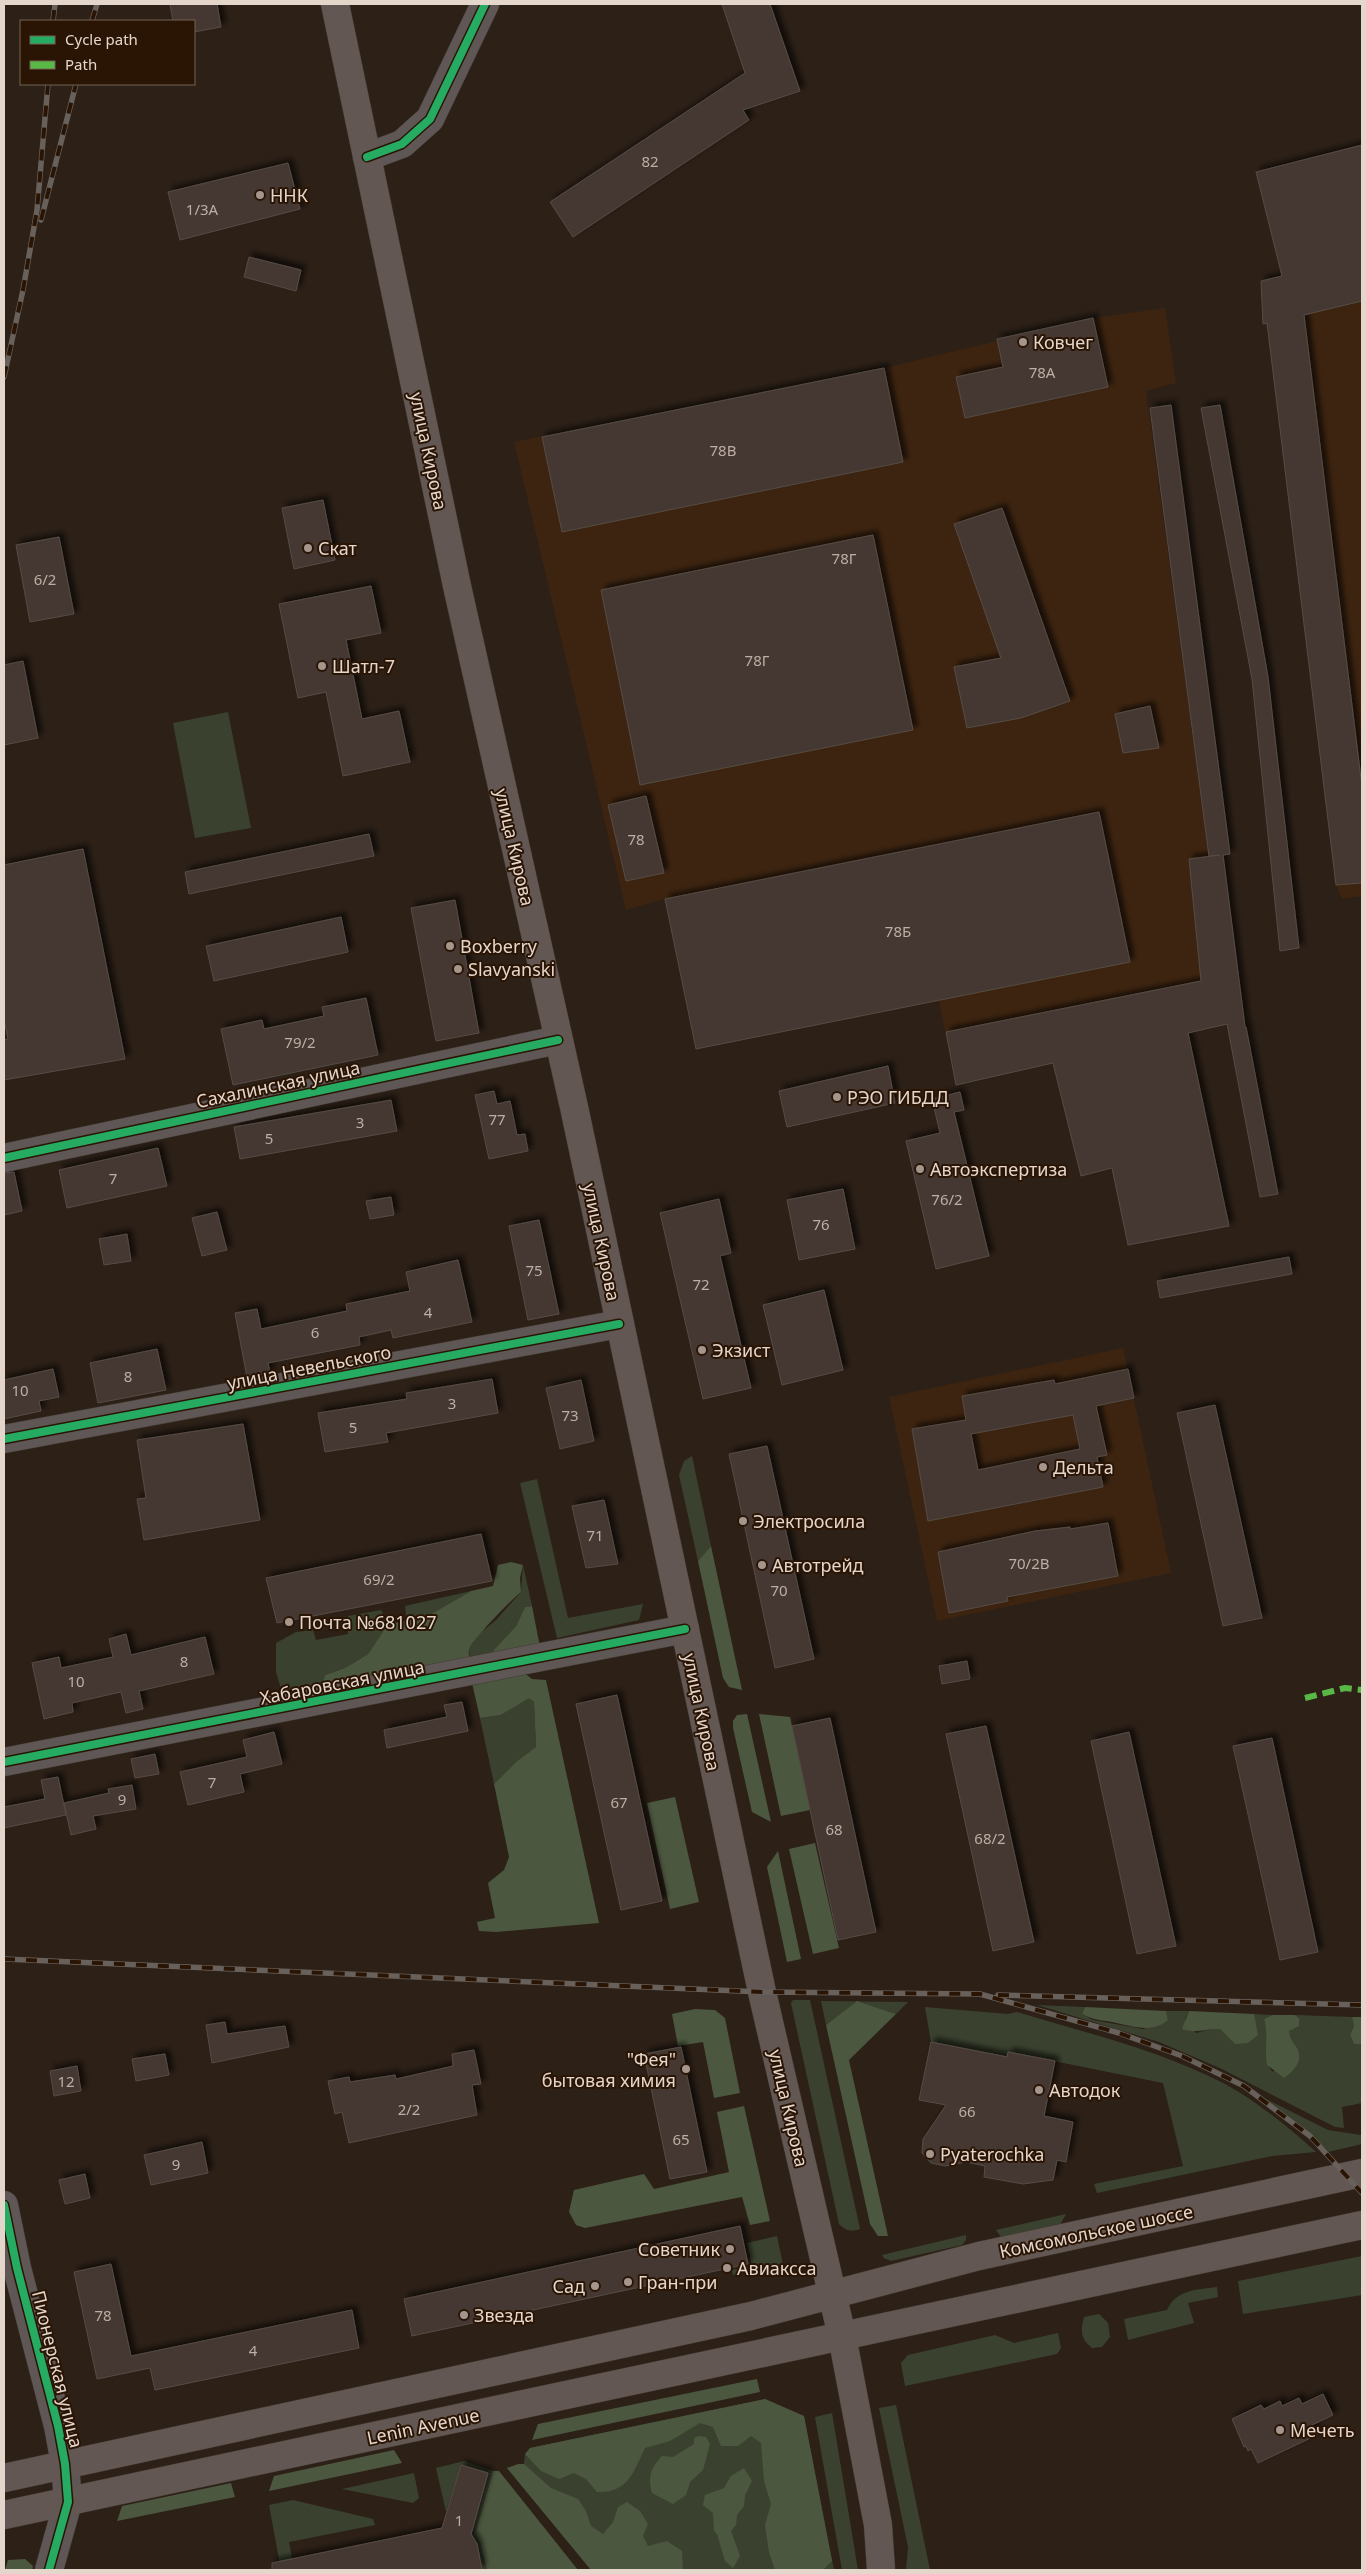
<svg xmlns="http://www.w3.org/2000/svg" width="1366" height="2574" viewBox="0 0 1366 2574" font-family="'Noto Sans',sans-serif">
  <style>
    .built { fill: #3d2410 }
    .green { fill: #3a422f }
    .forest { fill: #4c573f }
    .building { fill: #443831; stroke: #564c45; fill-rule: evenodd; filter: url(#shadow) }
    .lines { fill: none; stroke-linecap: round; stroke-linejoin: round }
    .minor-casing { stroke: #443a32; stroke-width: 29 }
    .major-casing { stroke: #443a32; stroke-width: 29 }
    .minor { stroke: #5f5755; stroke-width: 28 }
    .major { stroke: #625752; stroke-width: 28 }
    .rail-casing { stroke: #68605b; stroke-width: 5.5 }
    .rail { stroke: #2a1505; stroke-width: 4; stroke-dasharray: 11; stroke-linecap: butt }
    .quiet { stroke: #58b947; stroke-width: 6; stroke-dasharray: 12 6; stroke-linecap: butt }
    .cycleway-casing { stroke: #2a1505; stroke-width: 11 }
    .cycleway { stroke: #26ab63; stroke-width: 8 }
    .poi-dot { fill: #a4968d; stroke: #2a1505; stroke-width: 2 }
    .labels { text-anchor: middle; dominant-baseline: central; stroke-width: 4; stroke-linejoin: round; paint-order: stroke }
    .number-label { font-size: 15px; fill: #bdaea5 }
    .poi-label { font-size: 18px; fill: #e5d6cc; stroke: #2a1505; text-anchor: start }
    .street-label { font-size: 18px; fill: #e5d6cc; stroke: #2a1505 }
  </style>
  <defs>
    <filter id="shadow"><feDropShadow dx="4.5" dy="-4.5" stdDeviation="2.5" flood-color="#0009"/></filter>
  </defs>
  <rect width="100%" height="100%" fill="#2c2017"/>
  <g class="built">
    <path d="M1362 255V896L1342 899 1336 885 1267 325 1263 324 1261 281Z"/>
    <path d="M1165 308 1176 383 1146 391 1209 856 1223 855 1244 1021 956 1085 939 1001 697 1048 665 899 626 910 514 442 884 368 1093 318Z"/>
    <path d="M1123 1348 1171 1573 937 1621 889 1397Z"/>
  </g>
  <g class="green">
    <path d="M228 712 251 828 195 838 173 723Z"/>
    <path d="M692 1456 711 1546 698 1561 679 1475 684 1461Z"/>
    <path d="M537 1479 568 1618 643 1604 639 1620 557 1638 520 1483Z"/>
    <path d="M523 1565 532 1606 525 1607 516 1626 492 1652 495 1661 470 1666 469 1649 479 1634 496 1620 521 1592Z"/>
    <path d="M471 1591 426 1617 407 1620 405 1606Z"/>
    <path d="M381 1610 388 1624 368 1654 345 1668 325 1675 321 1689 294 1699 282 1692 276 1672V1643L296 1632 313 1630 316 1640 348 1634V1616Z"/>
    <path d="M529 1697 534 1702 536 1747 517 1761 494 1784 480 1718 501 1715Z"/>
    <path d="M793 2000H810L860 2229C851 2232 846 2231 839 2224L791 2003Z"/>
    <path d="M821 2001 908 2002 896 2014 857 2001 826 2025Z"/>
    <path d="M1037 2005 1085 2007 1082 2014 1093 2020 1143 2029 1168 2020 1166 2011H1189L1185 2019 1196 2033 1211 2029H1220L1235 2044 1254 2026V2014L1272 2015 1264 2019C1266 2024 1268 2031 1268 2036 1268 2051 1262 2059 1273 2072L1297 2048 1289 2039V2031L1299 2018 1295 2015 1352 2017 1354 2026 1350 2035 1354 2044H1362V2103L1342 2107 1344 2128 1335 2127 1222 2069 1159 2042Z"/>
    <path d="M925 2007 1008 2014 1017 2012C1086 2033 1160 2050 1225 2084 1258 2102 1288 2127 1316 2152L1272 2156 1097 2193 1094 2184 1183 2166 1163 2083 1008 2052 1007 2057 931 2042Z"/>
    <path d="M1266 2099 1328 2130 1361 2135 1362 2144 1328 2152 1308 2131Z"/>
    <path d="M1066 2214 1060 2225 1001 2237 996 2230Z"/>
    <path d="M966 2235V2240L962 2245 891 2261 884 2258 882 2255Z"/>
    <path d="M777 2236 783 2265 733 2275 732 2270 752 2266 747 2243Z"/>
    <path d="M1362 2256V2295L1243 2314 1238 2281Z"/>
    <path d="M1217 2287 1218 2297 1188 2303 1194 2323 1128 2340 1124 2319 1167 2310C1177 2289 1196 2290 1217 2287Z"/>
    <path d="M1099 2314 1108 2323 1110 2337 1102 2347 1092 2348C1081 2339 1080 2332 1084 2317Z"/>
    <path d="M1058 2333 1061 2348 1057 2354 905 2386 901 2363 908 2355 995 2335 1014 2343Z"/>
    <path d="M765 2399 804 2416 834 2570H591L507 2468 524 2464 525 2454 530 2448Z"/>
    <path d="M896 2405 930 2570H906L908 2547 879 2408Z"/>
    <path d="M832 2413 858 2570H842L815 2417Z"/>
    <path d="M464 2461 493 2471 475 2534 480 2543 487 2570H482L477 2544 471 2534 488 2473 461 2465 446 2512 436 2468Z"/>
    <path d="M414 2473 419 2498 413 2503 342 2489Z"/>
    <path d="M293 2500 373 2519 375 2525 289 2542 294 2570H281L269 2505Z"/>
  </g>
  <g class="forest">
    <path d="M711 1546 742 1690 729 1687 723 1678 698 1561Z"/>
    <path d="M511 1562 523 1565 520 1578 521 1592C512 1599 470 1642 469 1650 468 1655 470 1661 470 1666L321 1689 325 1675 345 1668 368 1654 388 1624 426 1617 471 1591 493 1586 498 1565Z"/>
    <path d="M532 1606 541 1652 495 1661 492 1652 516 1626 525 1607Z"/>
    <path d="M522 1671 532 1679 546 1680 599 1923 496 1932 479 1931 477 1922 495 1918 488 1883 504 1870 509 1857 494 1784 517 1761 536 1747 534 1702 529 1698 501 1715 480 1718 472 1683Z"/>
    <path d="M747 1714 771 1822 752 1812 733 1728V1721L737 1715Z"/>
    <path d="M759 1714 790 1717 810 1810 781 1816Z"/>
    <path d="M675 1797 699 1902 670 1909 647 1803Z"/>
    <path d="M815 1843 839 1948 813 1954 789 1849Z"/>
    <path d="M778 1851 801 1959 787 1962 767 1867Z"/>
    <path d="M857 2001 896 2014 849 2060 888 2236H878L870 2224 826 2025Z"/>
    <path d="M1085 2007 1166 2011 1168 2020C1152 2034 1132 2026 1112 2022 1101 2020 1093 2020 1082 2014Z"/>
    <path d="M695 2009 715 2010 725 2018 740 2093 714 2098 703 2042 678 2046 672 2014Z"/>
    <path d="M1189 2011 1254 2014 1258 2035 1248 2043 1235 2044 1220 2029C1204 2028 1200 2034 1182 2029Z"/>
    <path d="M1272 2015H1295L1299 2018V2026L1289 2031C1290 2040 1293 2041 1297 2048 1304 2061 1293 2072 1284 2078L1267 2065C1264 2047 1269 2037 1264 2019Z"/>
    <path d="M1352 2017H1362V2044H1354L1350 2035 1354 2026Z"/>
    <path d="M744 2106 770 2221 750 2225 742 2197 585 2228 576 2225 569 2212 574 2190 644 2174 654 2189 729 2172 717 2112Z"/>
    <path d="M757 2379 760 2392 532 2440 538 2424Z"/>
    <path d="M765 2399 804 2416 832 2561 823 2570H775L769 2552 765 2525 771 2504 764 2481 761 2443 751 2436 738 2446H721L713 2427 700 2423 670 2441 645 2448C633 2473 628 2493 597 2492L586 2479 574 2473 559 2479 541 2471 525 2454 530 2448Z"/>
    <path d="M699 2436 706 2437 710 2444 703 2470 690 2482 686 2495 673 2504 652 2493C648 2476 650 2469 662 2456L673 2457 694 2444V2438Z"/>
    <path d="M394 2450 402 2463 269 2491 274 2476Z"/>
    <path d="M518 2464H524L551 2488 578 2499 586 2511 591 2526 603 2534 613 2522 618 2507 627 2502 640 2511 648 2524 643 2536 648 2546 667 2541 682 2551 683 2570H591L507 2468Z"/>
    <path d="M744 2468 752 2481 745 2495 744 2506 737 2515 736 2525 731 2531 740 2556 733 2568 725 2561 717 2534 714 2531 713 2513 703 2505 705 2495 724 2488 731 2476Z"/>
    <path d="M493 2471H499L578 2570H487L480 2543 475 2534Z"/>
    <path d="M231 2483 235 2497 117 2521 122 2506Z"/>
    <path d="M25 2559 33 2566 32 2570H5L8 2560Z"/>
  </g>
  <g class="building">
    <path d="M170 4H217L221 27 194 32V21H173Z"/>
    <path d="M722 4H770L800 91 743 110 749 120 573 237 550 202 745 73Z"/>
    <path d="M1362 145V301L1304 315 1362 787V883L1336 885 1267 323 1263 324 1261 281 1282 276 1256 172Z"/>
    <path d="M288 163 300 209 180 240 168 192Z"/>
    <path d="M249 257 301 270 296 291 244 277Z"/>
    <path d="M1093 318 1108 387 965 418 956 377 1003 367 997 339Z"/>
    <path d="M884 368 903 462 562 532 542 437Z"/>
    <path d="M1171 405 1230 854 1223 855 1245 1027H1246L1278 1194 1260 1197 1227 1024 1188 1033 1229 1226 1128 1245 1112 1168 1081 1176 1053 1063 956 1085 946 1032 1201 981 1189 859 1220 855 1209 856 1150 408Z"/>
    <path d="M1220 405 1268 677 1299 948 1280 951 1252 679 1201 408Z"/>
    <path d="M323 500 335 560 294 569 282 508Z"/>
    <path d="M1002 508 1070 701 1021 718 967 728 954 667 1001 658 954 524Z"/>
    <path d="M873 535 913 730 640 785 601 590Z"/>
    <path d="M59 537 74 614 30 622 16 545Z"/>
    <path d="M371 586 381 633 346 640 362 719 399 711 410 762 343 776 326 692 298 698 279 604Z"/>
    <path d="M23 661 38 738 4 745V665Z"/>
    <path d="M1150 706 1159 748 1123 753 1115 714Z"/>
    <path d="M646 796 664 873 626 881 608 805Z"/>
    <path d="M1099 812 1130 962 696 1049 665 899Z"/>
    <path d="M369 834 374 856 189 894 185 872Z"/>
    <path d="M83 849 125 1059 4 1080V1040L8 1039 4 1019V865Z"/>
    <path d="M455 900 479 1033 436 1041 411 908Z"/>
    <path d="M341 917 348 952 214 981 206 946Z"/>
    <path d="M366 998 378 1055 233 1085 221 1029 262 1020 264 1029 324 1016 322 1007Z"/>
    <path d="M888 1066 895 1103 787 1127 779 1091Z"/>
    <path d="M494 1091 497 1104 510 1101 517 1135 525 1134 528 1151 489 1159 475 1095Z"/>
    <path d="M960 1092 964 1110 954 1112 989 1256 936 1269 906 1141 940 1133 932 1099Z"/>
    <path d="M391 1100 397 1131 240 1159 234 1127Z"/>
    <path d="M158 1148 167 1186 67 1208 59 1170Z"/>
    <path d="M14 1172 22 1211 4 1215V1173Z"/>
    <path d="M843 1189 855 1249 799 1260 787 1200Z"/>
    <path d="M391 1197 394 1215 370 1219 366 1201Z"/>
    <path d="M719 1199 731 1253 720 1256 751 1388 703 1399 660 1213Z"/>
    <path d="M217 1212 227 1250 202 1256 192 1218Z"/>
    <path d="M539 1220 559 1314 528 1320 509 1226Z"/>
    <path d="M127 1234 131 1261 104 1265 99 1239Z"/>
    <path d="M1289 1257 1292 1274 1160 1298 1157 1281Z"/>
    <path d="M458 1260 472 1322 393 1338 391 1330 359 1337 360 1345 268 1363 270 1373 247 1378 235 1313 257 1309 261 1329 347 1311 346 1304 410 1291 406 1272Z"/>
    <path d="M824 1290 843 1370 782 1385 763 1305Z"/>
    <path d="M157 1349 166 1390 98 1403 90 1363Z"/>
    <path d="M53 1369 59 1397 39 1401 41 1411 4 1419V1380Z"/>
    <path d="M1128 1369 1134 1398 1096 1406 1107 1455 1097 1457 1103 1487 928 1521 912 1429 966 1420 962 1396 1054 1380 1055 1384ZM1073 1415 1080 1449 978 1470 971 1434Z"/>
    <path d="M492 1379 498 1413 386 1433 388 1442 325 1452 318 1413 407 1399 406 1393Z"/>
    <path d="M581 1380 594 1441 560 1449 546 1388Z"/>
    <path d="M1215 1405 1262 1618 1223 1626 1177 1413Z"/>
    <path d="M243 1424 260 1520 144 1540 137 1499 146 1498 137 1440Z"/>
    <path d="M767 1446 814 1659 775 1668 729 1454Z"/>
    <path d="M604 1500 618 1564 586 1568 572 1506Z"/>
    <path d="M1108 1523 1118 1576 1007 1597 1008 1601 949 1613 938 1552 1035 1531 1070 1527V1529Z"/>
    <path d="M481 1534 492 1581 277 1623 266 1578Z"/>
    <path d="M126 1634 131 1655 205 1637 214 1674 139 1691 143 1709 126 1713 121 1692 72 1703 73 1712 44 1719 32 1663 59 1657 61 1668 113 1657 109 1639Z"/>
    <path d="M967 1661 970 1679 942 1684 939 1666Z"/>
    <path d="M617 1695 662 1901 621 1910 576 1704Z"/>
    <path d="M462 1702 468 1731 387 1748 384 1730 447 1717 444 1705Z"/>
    <path d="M830 1718 876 1932 838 1940 792 1726Z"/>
    <path d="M986 1726 1034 1942 993 1951 946 1734Z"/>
    <path d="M274 1732 282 1764 240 1774 244 1792 188 1805 180 1772 247 1757 243 1740Z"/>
    <path d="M1129 1732 1176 1946 1137 1954 1091 1741Z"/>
    <path d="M1272 1738 1318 1952 1280 1960 1233 1746Z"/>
    <path d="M155 1754 159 1774 135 1778 131 1759Z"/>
    <path d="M58 1777 66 1815 4 1828V1807L45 1799 41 1780Z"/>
    <path d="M132 1785 136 1809 93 1816 96 1829 71 1835 64 1803 109 1793 108 1789Z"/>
    <path d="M225 2022 227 2034 285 2026 289 2047 212 2063 206 2025Z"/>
    <path d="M931 2042 1007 2057 1008 2052 1055 2061 1044 2116 1073 2122 1066 2162 1057 2160 1053 2180 1023 2184 984 2177 985 2166 966 2162 945 2166 931 2163 922 2153 923 2139 946 2105 919 2100Z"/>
    <path d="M681 2047 707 2172 670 2179 644 2054Z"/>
    <path d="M474 2050 481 2084 472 2085 477 2115 349 2143 342 2112 335 2114 328 2081 349 2077 350 2082 395 2075 396 2079 453 2066 452 2054Z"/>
    <path d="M165 2054 169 2075 136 2081 132 2059Z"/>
    <path d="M77 2066 81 2091 54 2096 50 2071Z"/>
    <path d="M202 2142 208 2173 151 2185 144 2155Z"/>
    <path d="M85 2174 90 2198 65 2204 59 2180Z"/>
    <path d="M740 2226 748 2264 412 2336 404 2299Z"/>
    <path d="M111 2264 131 2356 352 2310 359 2348 155 2390 150 2368 97 2379 74 2272Z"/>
    <path d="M1323 2394 1333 2415 1312 2425 1317 2435 1258 2463 1251 2449 1248 2451 1246 2446 1244 2447 1232 2419 1261 2405 1264 2409 1280 2401 1282 2406 1299 2398 1302 2404Z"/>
    <path d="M461 2465 488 2473 471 2534 477 2544 482 2570H272V2563L442 2528Z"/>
  </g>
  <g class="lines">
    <g class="minor-casing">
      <g id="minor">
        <path d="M367 157 402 144 430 119 485 4"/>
        <path d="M4 1158 558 1040"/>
        <path d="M4 1439 619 1324"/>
        <path d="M4 1762 685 1629"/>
        <path d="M4 2205 17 2268 58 2426 65 2464 68 2502 49 2570"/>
      </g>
    </g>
    <g class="major-casing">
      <g id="major">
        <path d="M335 4 457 586 574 1107 762 1992 842 2336 878 2525 881 2570"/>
        <path d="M4 2478 751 2316 979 2256 1362 2173"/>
        <path d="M4 2515 1362 2225"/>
      </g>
    </g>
    <use href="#minor" class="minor"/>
    <use href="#major" class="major"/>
    <g class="rail-casing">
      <g id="rail">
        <path d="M53 21 55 4"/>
        <path d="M92 21 97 4"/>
        <path d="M41 220 76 84"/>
        <path d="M4 377 23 290 37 210 48 84"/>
        <path d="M4 1959 762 1992 980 1994 1119 2033 1182 2056 1244 2086 1310 2136 1362 2193"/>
        <path d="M998 1995 1362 2005"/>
      </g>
    </g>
    <use href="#rail" class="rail"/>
    <path class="quiet" d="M1305 1698 1345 1688 1362 1690"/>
    <g class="cycleway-casing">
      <g id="cycleway">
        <path d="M367 157 402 144 430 119 485 4"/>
        <path d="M4 1158 558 1040"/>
        <path d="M4 1439 619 1324"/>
        <path d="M4 1762 685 1629"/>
        <path d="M4 2205 17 2268 58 2426 65 2464 68 2502 49 2570"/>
      </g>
    </g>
    <use href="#cycleway" class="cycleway"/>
  </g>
  <g class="poi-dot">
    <circle cx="260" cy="195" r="5"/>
    <circle cx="1023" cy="342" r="5"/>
    <circle cx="308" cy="548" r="5"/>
    <circle cx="322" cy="666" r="5"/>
    <circle cx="450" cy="946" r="5"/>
    <circle cx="458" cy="969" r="5"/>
    <circle cx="837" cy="1097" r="5"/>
    <circle cx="920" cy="1169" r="5"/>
    <circle cx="702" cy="1350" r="5"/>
    <circle cx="1043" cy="1467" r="5"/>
    <circle cx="743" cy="1521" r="5"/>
    <circle cx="762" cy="1565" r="5"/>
    <circle cx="289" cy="1622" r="5"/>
    <circle cx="686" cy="2069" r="5"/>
    <circle cx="1039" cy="2090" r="5"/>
    <circle cx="930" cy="2154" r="5"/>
    <circle cx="730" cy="2249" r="5"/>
    <circle cx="727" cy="2268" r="5"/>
    <circle cx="628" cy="2282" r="5"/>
    <circle cx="595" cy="2286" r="5"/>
    <circle cx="464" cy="2315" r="5"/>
    <circle cx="1280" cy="2430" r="5"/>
  </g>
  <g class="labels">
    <g class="number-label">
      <text x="650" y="161">82</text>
      <text x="202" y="209">1/3А</text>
      <text x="1042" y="372">78А</text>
      <text x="723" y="450">78В</text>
      <text x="844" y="558">78Г</text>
      <text x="45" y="579">6/2</text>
      <text x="757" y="660">78Г</text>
      <text x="636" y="839">78</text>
      <text x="898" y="931">78Б</text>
      <text x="300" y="1042">79/2</text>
      <text x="497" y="1119">77</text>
      <text x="360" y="1122">3</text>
      <text x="269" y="1138">5</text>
      <text x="113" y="1178">7</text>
      <text x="947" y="1199">76/2</text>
      <text x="821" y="1224">76</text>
      <text x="534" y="1270">75</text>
      <text x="701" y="1284">72</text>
      <text x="428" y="1312">4</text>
      <text x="315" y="1332">6</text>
      <text x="128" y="1376">8</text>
      <text x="20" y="1390">10</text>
      <text x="452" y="1403">3</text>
      <text x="570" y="1415">73</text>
      <text x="353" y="1427">5</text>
      <text x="595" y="1535">71</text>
      <text x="1029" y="1563">70/2В</text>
      <text x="379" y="1579">69/2</text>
      <text x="779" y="1590">70</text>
      <text x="184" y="1661">8</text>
      <text x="76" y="1681">10</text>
      <text x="212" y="1782">7</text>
      <text x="122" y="1799">9</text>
      <text x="619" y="1802">67</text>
      <text x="834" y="1829">68</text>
      <text x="990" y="1838">68/2</text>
      <text x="66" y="2081">12</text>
      <text x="409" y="2109">2/2</text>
      <text x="967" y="2111">66</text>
      <text x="681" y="2139">65</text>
      <text x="176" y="2164">9</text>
      <text x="103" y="2315">78</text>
      <text x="253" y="2350">4</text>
      <text x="459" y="2520">1</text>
    </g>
    <g class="poi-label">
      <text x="270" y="195">ННК</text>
      <text x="1033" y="342">Ковчег</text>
      <text x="318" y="548">Скат</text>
      <text x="332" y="666">Шатл-7</text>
      <text x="460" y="946">Boxberry</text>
      <text x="468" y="969">Slavyanski</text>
      <text x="847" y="1097">РЭО ГИБДД</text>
      <text x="930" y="1169">Автоэкспертиза</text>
      <text x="712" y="1350">Экзист</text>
      <text x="1053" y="1467">Дельта</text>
      <text x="753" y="1521">Электросила</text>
      <text x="772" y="1565">Автотрейд</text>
      <text x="299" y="1622">Почта №681027</text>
      <text x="676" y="2059" text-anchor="end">"Фея"<tspan x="676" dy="21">бытовая химия</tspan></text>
      <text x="1049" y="2090">Автодок</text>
      <text x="940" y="2154">Pyaterochka</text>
      <text x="720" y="2249" text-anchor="end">Советник</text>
      <text x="737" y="2268">Авиаксса</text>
      <text x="638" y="2282">Гран-при</text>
      <text x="585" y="2286" text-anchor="end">Сад</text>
      <text x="474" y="2315">Звезда</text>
      <text x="1290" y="2430">Мечеть</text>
    </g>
    <g class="street-label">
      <text transform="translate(429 451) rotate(78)">улица Кирова</text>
      <text transform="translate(515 847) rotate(77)">улица Кирова</text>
      <text transform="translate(278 1084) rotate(-12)">Сахалинская улица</text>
      <text transform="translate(602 1242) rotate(78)">улица Кирова</text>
      <text transform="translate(309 1367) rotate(-11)">улица Невельского</text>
      <text transform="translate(342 1682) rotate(-11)">Хабаровская улица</text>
      <text transform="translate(702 1712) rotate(78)">улица Кирова</text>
      <text transform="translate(789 2108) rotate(77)">улица Кирова</text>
      <text transform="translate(1096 2231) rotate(-12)">Комсомольское шоссе</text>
      <text transform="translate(58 2369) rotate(76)">Пионерская улица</text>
      <text transform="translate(423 2426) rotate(-12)">Lenin Avenue</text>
    </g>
  </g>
  <rect width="1366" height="2574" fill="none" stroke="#e5d6cc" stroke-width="10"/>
  <rect x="20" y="20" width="175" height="65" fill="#2a1505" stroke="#756255"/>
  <rect x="30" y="36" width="25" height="8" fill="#26ab63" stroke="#756255"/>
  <text x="65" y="45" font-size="15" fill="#e5d6cc">Cycle path</text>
  <rect x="30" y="61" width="25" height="8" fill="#58b947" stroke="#756255"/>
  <text x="65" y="70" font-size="15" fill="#e5d6cc">Path</text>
</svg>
